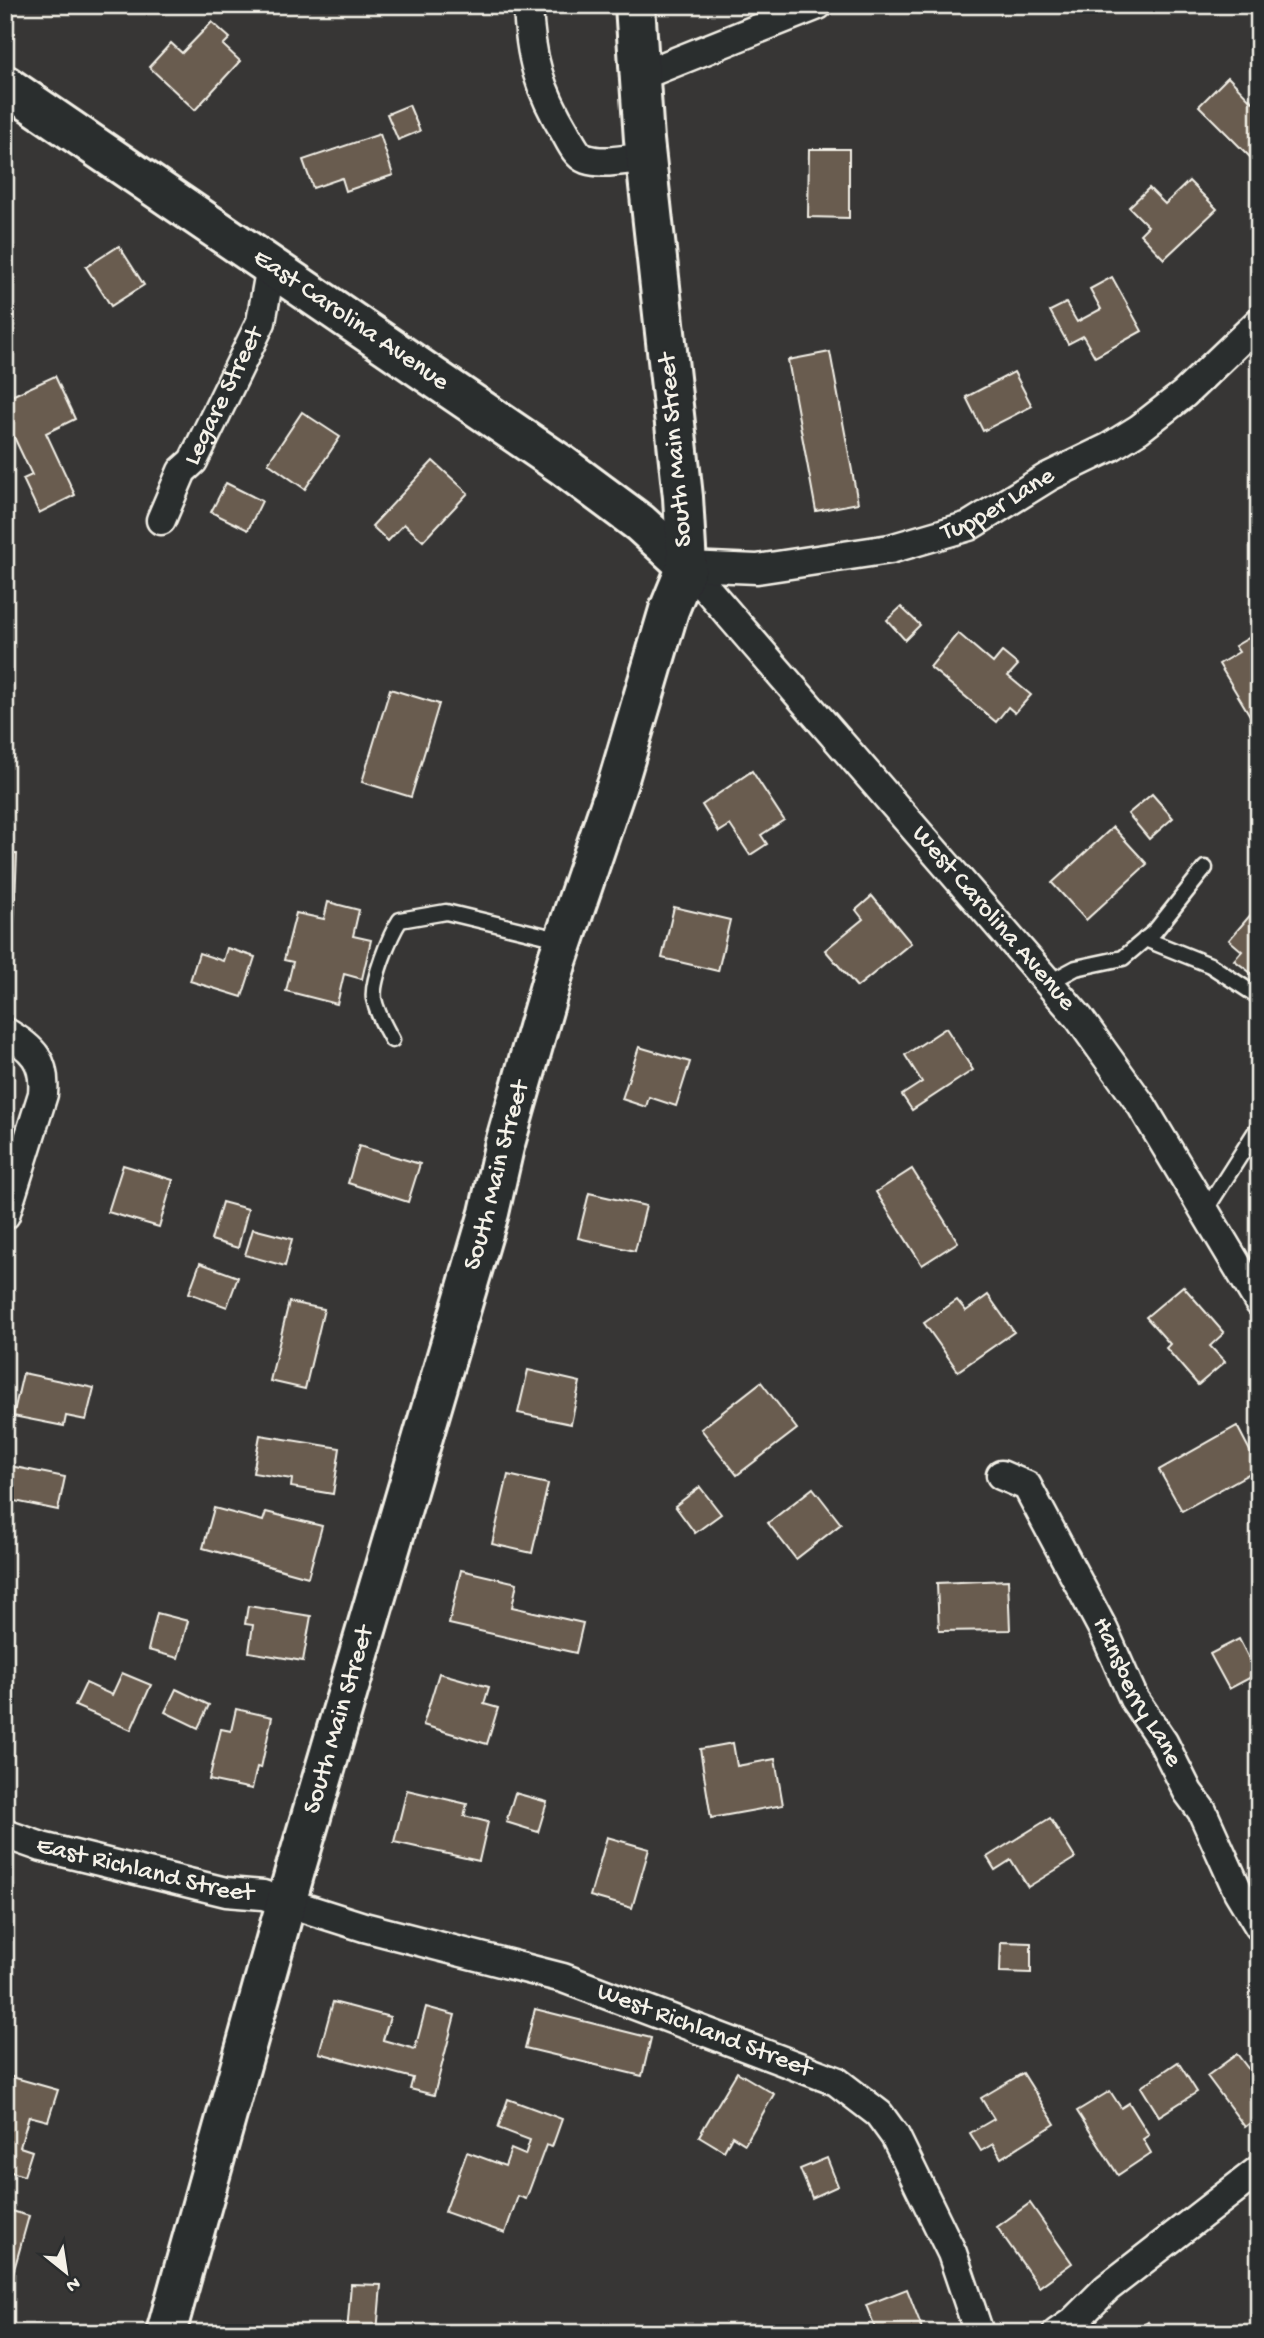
<svg xmlns="http://www.w3.org/2000/svg" width="1264" height="2338" viewBox="0 0 1264 2338" font-family="'Gochi Hand',sans-serif">
  <style>
    .building { fill: #695c50; stroke: #f4f1e8; stroke-width: 2 }
    .lines { fill: none; stroke-linecap: round; stroke-linejoin: round }
    .lane-casing { stroke: #f4f1e8; stroke-width: 19 }
    .street-casing { stroke: #f4f1e8; stroke-width: 33 }
    .primary-casing { stroke: #f4f1e8; stroke-width: 44 }
    .lane { stroke: #2a2d2e; stroke-width: 14 }
    .street { stroke: #2a2d2e; stroke-width: 28 }
    .primary { stroke: #2a2d2e; stroke-width: 38 }
    .labels { text-anchor: middle; dominant-baseline: central; stroke-width: 5; stroke-linejoin: round; paint-order: stroke }
    .street-label { font-size: 26px; fill: #f4f1e8; stroke: #2a2d2e }
  </style>
  <rect width="100%" height="100%" fill="#373635"/>
  <filter id="ink" filterUnits="userSpaceOnUse"><feTurbulence type="fractalNoise" baseFrequency=".0143" numOctaves="2"/><feDisplacementMap in="SourceGraphic" scale="14" xChannelSelector="R" yChannelSelector="G"/><feConvolveMatrix kernelMatrix="1 2 1 2 8 2 1 2 1" color-interpolation-filters="sRGB"/></filter>
  <g filter="url(#ink)">
    <g class="building">
      <path d="M212 22 230 38 223 45 240 61 195 110 149 67 171 43 182 53Z"/>
      <path d="M1228 77 1252 102 1259 96V156L1254 161 1199 106Z"/>
      <path d="M409 105 420 131 398 140 387 114Z"/>
      <path d="M380 134 393 175 346 191 342 178 313 188 303 160Z"/>
      <path d="M809 149H849V218L808 217Z"/>
      <path d="M1189 181 1217 209 1164 259 1140 234 1148 226 1129 207 1149 188 1165 204Z"/>
      <path d="M119 246 144 285 111 306 86 267Z"/>
      <path d="M1112 277 1142 331 1095 357 1083 336 1068 344 1050 311 1066 303 1077 322 1101 309 1090 289Z"/>
      <path d="M830 352 858 503 816 511 788 360Z"/>
      <path d="M1014 372 1032 406 983 431 966 397Z"/>
      <path d="M55 376 75 419 46 433 75 495 39 513 23 479 32 475 5 418V399Z"/>
      <path d="M302 412 340 437 305 489 268 463Z"/>
      <path d="M433 461 468 493 423 541 404 524 388 541 372 526Z"/>
      <path d="M226 483 262 501 248 530 211 512Z"/>
      <path d="M901 607 920 625 905 640 887 620Z"/>
      <path d="M1259 632V715L1252 719 1219 664 1239 652 1235 646Z"/>
      <path d="M958 633 993 663 1002 652 1018 665 1008 676 1031 695 1015 713 1008 707 996 722 930 667Z"/>
      <path d="M390 689 439 704 411 797 362 782Z"/>
      <path d="M752 771 784 820 761 835 767 844 750 855 730 825 719 832 702 805Z"/>
      <path d="M1152 794 1173 818 1149 839 1128 814Z"/>
      <path d="M1113 827 1147 864 1086 920 1052 883Z"/>
      <path d="M5 854H17L14 924H5Z"/>
      <path d="M872 896 911 943 857 987 825 950 863 919 856 910Z"/>
      <path d="M328 902 359 910 353 936 371 940 362 979 344 974 337 1004 286 991 293 962 284 960 296 913 324 919Z"/>
      <path d="M674 907 730 920 718 971 662 958Z"/>
      <path d="M1252 913 1259 918V979L1234 960 1242 951 1229 940Z"/>
      <path d="M227 948 255 957 242 997 190 981 199 953 223 961Z"/>
      <path d="M946 1028 973 1070 912 1110 902 1095 922 1082 905 1055Z"/>
      <path d="M639 1047 690 1062 676 1106 649 1097 646 1107 622 1099Z"/>
      <path d="M359 1146 420 1164 408 1202 348 1183Z"/>
      <path d="M123 1165 173 1180 159 1227 108 1212Z"/>
      <path d="M912 1169 958 1242 922 1265 876 1192Z"/>
      <path d="M589 1193 646 1206 635 1251 578 1238Z"/>
      <path d="M222 1202 248 1209 238 1248 211 1240Z"/>
      <path d="M253 1229 292 1239 285 1266 245 1255Z"/>
      <path d="M200 1263 238 1277 227 1307 189 1293Z"/>
      <path d="M1183 1286 1224 1333 1210 1346 1225 1362 1198 1385 1166 1348 1170 1344 1146 1317Z"/>
      <path d="M988 1295 1014 1332 958 1371 924 1323 957 1300 966 1311Z"/>
      <path d="M289 1302 324 1309 305 1389 270 1381Z"/>
      <path d="M528 1370 580 1382 571 1424 518 1413Z"/>
      <path d="M23 1373 94 1388 86 1420 66 1416 64 1426 13 1416Z"/>
      <path d="M761 1382 797 1429 737 1475 701 1429Z"/>
      <path d="M1237 1426 1259 1468 1182 1511 1159 1470Z"/>
      <path d="M260 1435 340 1448 333 1494 291 1487 292 1479 253 1473Z"/>
      <path d="M5 1465 65 1477 58 1510 5 1499Z"/>
      <path d="M508 1475 548 1484 532 1553 492 1544Z"/>
      <path d="M700 1487 721 1514 695 1533 675 1506Z"/>
      <path d="M813 1488 841 1524 796 1559 768 1523Z"/>
      <path d="M214 1508 263 1521 266 1512 322 1526 308 1577 203 1548Z"/>
      <path d="M461 1570 517 1583 512 1607 583 1623 576 1653 449 1624Z"/>
      <path d="M1008 1580 1010 1630 939 1631 937 1583Z"/>
      <path d="M248 1606 311 1616 303 1661 249 1652 253 1625 245 1624Z"/>
      <path d="M157 1613 188 1621 178 1658 148 1650Z"/>
      <path d="M1239 1639 1257 1674 1229 1689 1210 1654Z"/>
      <path d="M122 1673 151 1685 131 1730 75 1706 86 1683 112 1695Z"/>
      <path d="M439 1673 489 1687 484 1704 498 1708 487 1744 423 1725Z"/>
      <path d="M176 1689 209 1705 198 1728 165 1712Z"/>
      <path d="M236 1709 272 1717 261 1768 257 1767 252 1789 209 1780 221 1729 231 1731Z"/>
      <path d="M733 1743 737 1766 775 1759 783 1805 711 1818 700 1749Z"/>
      <path d="M407 1790 467 1804 464 1816 488 1822 479 1861 394 1842Z"/>
      <path d="M515 1793 547 1802 538 1832 506 1822Z"/>
      <path d="M1050 1818 1075 1858 1028 1887 1011 1860 995 1870 987 1857Z"/>
      <path d="M607 1837 649 1849 632 1908 590 1896Z"/>
      <path d="M1001 1942 1031 1943V1973L1000 1972Z"/>
      <path d="M333 2002 390 2017 383 2040 415 2049 426 2007 455 2015 434 2095 410 2089 413 2078 319 2053Z"/>
      <path d="M535 2009 651 2038 642 2076 525 2048Z"/>
      <path d="M1237 2054 1259 2083V2116L1245 2127 1207 2076Z"/>
      <path d="M1178 2062 1197 2092 1159 2116 1141 2087Z"/>
      <path d="M737 2072 774 2094 745 2144 732 2136 724 2151 699 2136Z"/>
      <path d="M1023 2073 1055 2124 1001 2158 993 2144 981 2151 970 2133 994 2119 981 2098Z"/>
      <path d="M5 2075 58 2090 48 2121 29 2116 20 2147 32 2151 24 2176 5 2170Z"/>
      <path d="M1110 2091 1121 2108 1129 2103 1149 2135 1143 2139 1151 2153 1118 2175 1077 2111Z"/>
      <path d="M508 2099 562 2119 552 2147 546 2145 526 2199 518 2196 505 2233 445 2212 467 2152 505 2166 511 2149 525 2155 530 2140 498 2128Z"/>
      <path d="M827 2158 838 2186 812 2198 800 2169Z"/>
      <path d="M1030 2203 1072 2263 1039 2287 997 2227Z"/>
      <path d="M5 2209 29 2216 5 2302Z"/>
      <path d="M351 2284 381 2285 377 2333H347Z"/>
      <path d="M907 2289 924 2333H877L866 2305Z"/>
      <path d="M1148 2322 1155 2333H1133Z"/>
    </g>
    <g class="lines">
      <g class="lane-casing">
        <g id="lane">
          <path d="M1145 939 1210 965 1259 997"/>
          <path d="M1048 983 1076 968 1123 958 1155 931 1205 868"/>
          <path d="M392 1040C385 1027 377 1014 374 999 371 982 390 935 400 920L446 912 563 940"/>
          <path d="M1205 1211 1259 1126"/>
        </g>
      </g>
      <g class="street-casing">
        <g id="street">
          <path d="M528 5C530 58 539 89 566 134 571 143 577 156 586 159 604 165 628 159 646 157"/>
          <path d="M640 76 818 5"/>
          <path id="s1" d="M161 520 182 471 193 461 261 322 271 266"/>
          <path id="s2" d="M687 566 1079 1018 1142 1106 1259 1302"/>
          <path id="s3" d="M687 566 757 569 890 549 969 526 1048 477 1110 447 1139 429 1184 394 1259 322"/>
          <path d="M5 1032C33 1048 46 1061 43 1094L5 1215"/>
          <path id="s4" d="M1001 1475 1027 1486 1103 1629 1134 1699 1163 1742 1188 1792 1202 1811 1238 1891 1259 1926"/>
          <path id="s5" d="M5 1834 42 1847 226 1892 263 1895 364 1927 563 1978 836 2081 879 2114 895 2136 952 2253 979 2333"/>
          <path d="M1057 2333 1073 2322 1107 2288 1259 2170"/>
        </g>
      </g>
      <g class="primary-casing">
        <g id="primary">
          <path id="s6" d="M5 85 562 465 640 523 687 566"/>
          <path id="s7" d="M166 2333 295 1871 489 1213 504 1147 557 961 619 779 669 610 687 566 683 497 644 140 635 5"/>
        </g>
      </g>
      <use href="#lane" class="lane"/>
      <use href="#street" class="street"/>
      <use href="#primary" class="primary"/>
    </g>
  </g>
  <g class="labels">
    <g class="street-label">
      <text stroke="none"><textPath href="#s6" startOffset="418">East Carolina Avenue</textPath></text>
      <text stroke="none"><textPath href="#s1" startOffset="140">Legare Street</textPath></text>
      <text transform="translate(677 450) rotate(-95)">South Main Street</text>
      <text stroke="none"><textPath href="#s3" startOffset="322">Tupper Lane</textPath></text>
      <text stroke="none"><textPath href="#s2" startOffset="467">West Carolina Avenue</textPath></text>
      <text stroke="none"><textPath href="#s7" startOffset="1204">South Main Street</textPath></text>
      <text stroke="none"><textPath href="#s4" startOffset="262">Hansberry Lane</textPath></text>
      <text stroke="none"><textPath href="#s7" startOffset="637">South Main Street</textPath></text>
      <text stroke="none"><textPath href="#s5" startOffset="145">East Richland Street</textPath></text>
      <text stroke="none"><textPath href="#s5" startOffset="728">West Richland Street</textPath></text>
    </g>
  </g>
  <rect width="1264" height="2338" fill="none" stroke="#2a2d2e" stroke-width="28"/>
  <rect x="14" y="14" width="1236" height="2310" fill="none" stroke="#f4f1e8" stroke-width="2.5" filter="url(#ink)"/>
  <g transform="translate(66 2272) rotate(150)" stroke="#2a2d2e" stroke-width="5" paint-order="stroke">
  <path d="M0-5L12 26L0 18L-12 26Z" fill="#f4f1e8"/>
  <text y="-10" font-size="19" font-weight="bold" text-anchor="middle" fill="#f4f1e8">N</text>
  </g>
</svg>
